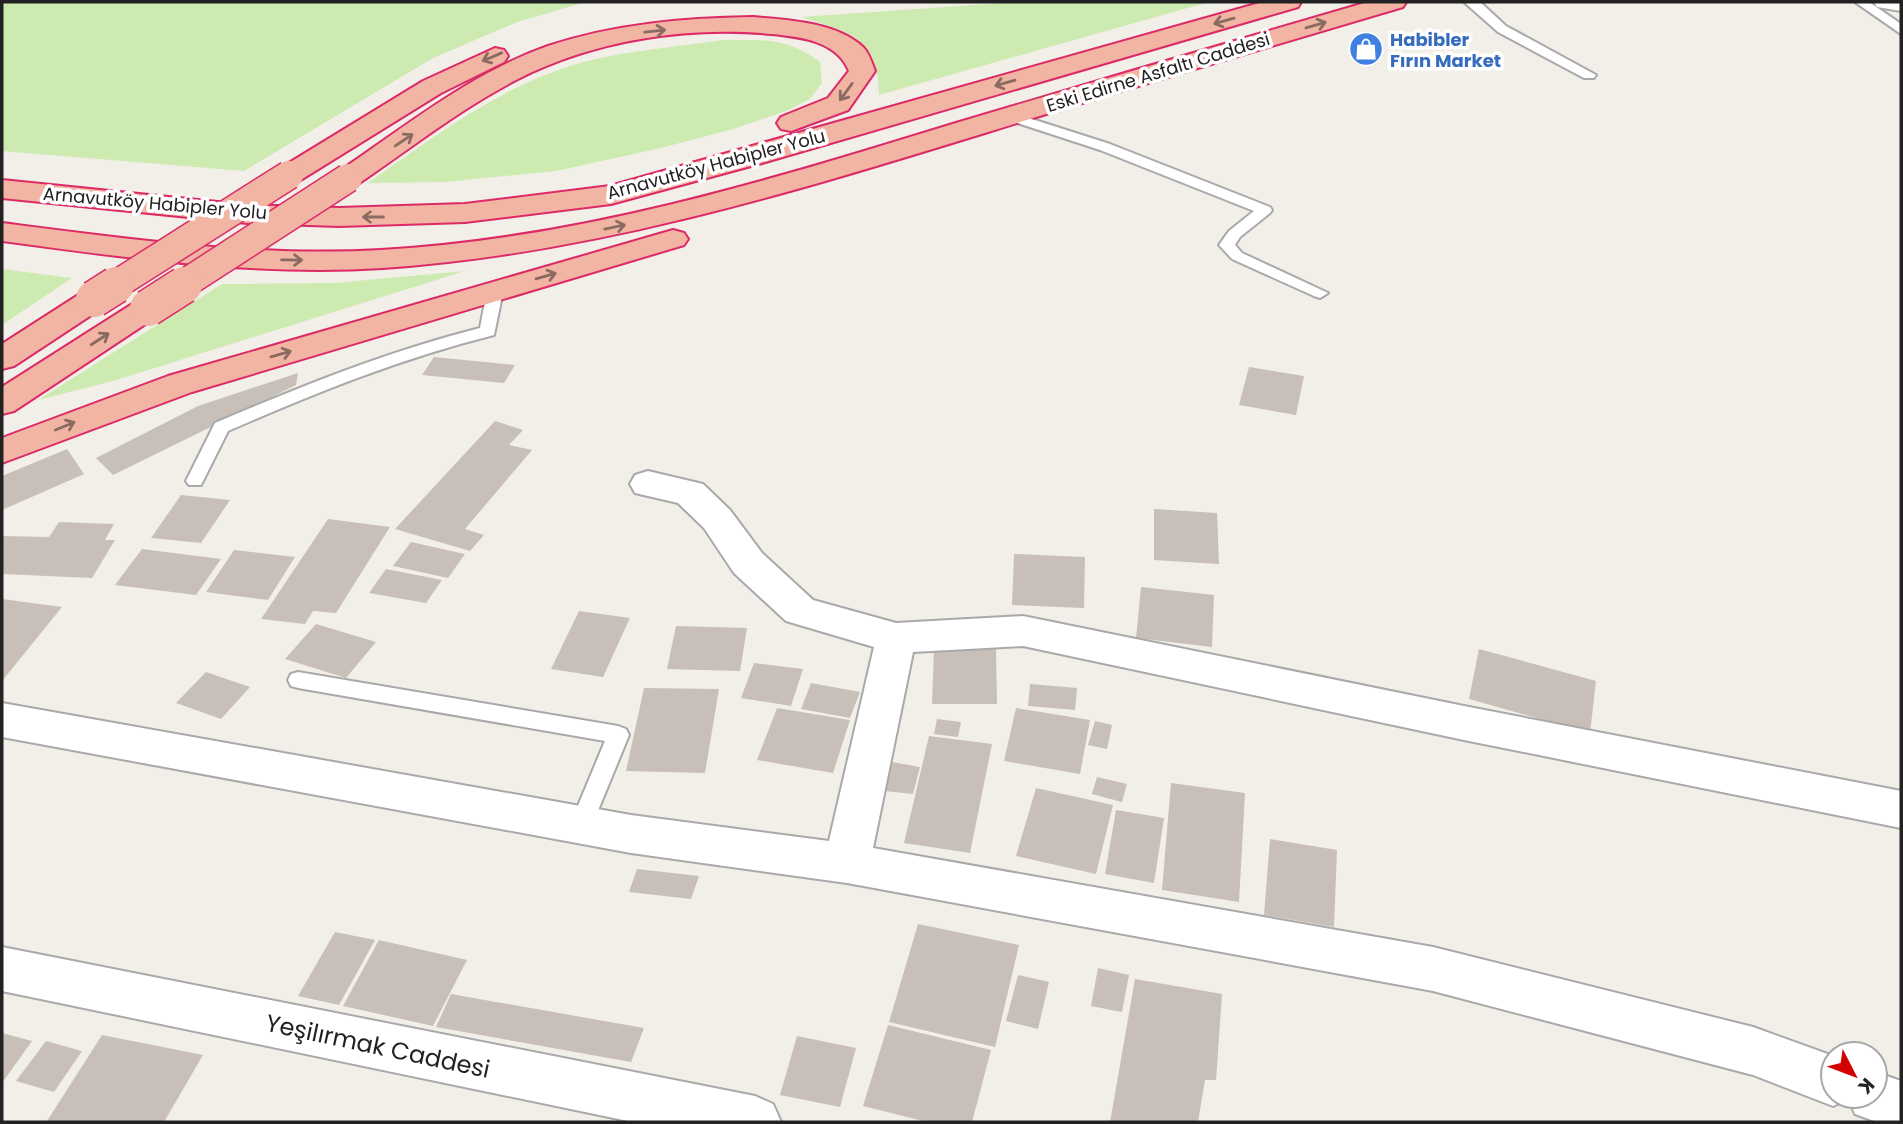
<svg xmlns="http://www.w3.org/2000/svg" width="1903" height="1124" viewBox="0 0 1903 1124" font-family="Poppins,sans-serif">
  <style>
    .grass { fill: #cdebb0 }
    .building { fill: #c7bfb8 }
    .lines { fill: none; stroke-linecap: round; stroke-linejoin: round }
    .service-casing { stroke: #a9a9a9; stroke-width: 4 }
    .minor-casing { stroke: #a9a9a9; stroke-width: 4 }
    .tertiary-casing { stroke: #a9a9a9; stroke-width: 4 }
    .trunk-casing { stroke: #dc2a67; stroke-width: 4 }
    .service { fill: #fff; fill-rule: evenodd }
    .minor { fill: #fff; fill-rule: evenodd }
    .tertiary { fill: #fff; fill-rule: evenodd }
    .trunk { fill: #f2b4a3; fill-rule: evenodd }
    .trunk-bridge-far1-casing { stroke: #dc2a67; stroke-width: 31; stroke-linecap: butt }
    .trunk-bridge-casing { stroke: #dc2a67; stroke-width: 39; stroke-linecap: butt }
    .trunk-bridge-far1 { stroke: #f2b4a3; stroke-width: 28 }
    .trunk-bridge { stroke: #f2b4a3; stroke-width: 36 }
    .oneway { stroke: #8a6b62 }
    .labels { text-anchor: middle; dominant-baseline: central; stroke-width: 7; stroke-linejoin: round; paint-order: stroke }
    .far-shop-label { font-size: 18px; font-weight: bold; fill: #366cbe; stroke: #fff; text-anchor: start }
    .far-street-label { font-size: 18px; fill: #222; stroke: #fff }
    .near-street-label { font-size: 24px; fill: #222; stroke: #fff }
  </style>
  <rect width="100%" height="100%" fill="#f2efe9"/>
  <g class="grass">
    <path d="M2 2H586L517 22 433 58 244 171 2 151Z"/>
    <path d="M1017 2H1209L879 95C879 36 849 33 801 17Z"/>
    <path d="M723 40C764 40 786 37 820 62L822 83 810 99 786 111 733 129 661 148 556 171 445 182 368 183C438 134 511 78 596 59 638 50 681 46 723 40Z"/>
    <path d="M2 269 72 278 2 325Z"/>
    <path d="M465 271 113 381 38 400 222 284 334 283Z"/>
  </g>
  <g class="building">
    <path d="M434 357 515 365 504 383 422 375Z"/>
    <path d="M1249 367 1304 376 1296 415 1239 405Z"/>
    <path d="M298 373 296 385 113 475 96 458 198 406Z"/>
    <path d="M495 421 523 430 509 445 532 450 465 529 484 535 470 551 395 529Z"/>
    <path d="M67 449 84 474 2 510V476Z"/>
    <path d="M181 495 230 500 201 543 151 538Z"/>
    <path d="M1154 509 1217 513 1219 564 1154 560Z"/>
    <path d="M328 519 390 527 336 613 313 611 305 624 261 619Z"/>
    <path d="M59 522 114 524 105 540H115L92 578 2 574V536L49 537Z"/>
    <path d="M411 542 465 554 448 578 393 566Z"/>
    <path d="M142 549 221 559 196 595 115 585Z"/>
    <path d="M234 550 295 557 268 600 206 592Z"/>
    <path d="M1014 554 1085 557 1084 608 1012 605Z"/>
    <path d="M386 569 442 580 426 603 369 593Z"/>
    <path d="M1141 587 1214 595 1212 647 1136 638Z"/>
    <path d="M2 599 62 607 2 681Z"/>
    <path d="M579 611 630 618 603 677 551 669Z"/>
    <path d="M316 624 376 642 346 678 285 659Z"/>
    <path d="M676 626 747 628 740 671 667 669Z"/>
    <path d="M934 647H996L997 704H932Z"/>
    <path d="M1479 649 1596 681 1590 733 1469 699Z"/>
    <path d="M754 663 803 669 791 706 741 698Z"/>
    <path d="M206 672 250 687 221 719 176 703Z"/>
    <path d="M811 683 860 692 850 718 801 709Z"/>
    <path d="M1030 684 1077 688 1075 710 1028 706Z"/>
    <path d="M644 688 719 689 705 773 626 771Z"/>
    <path d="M777 708 850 720 833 773 757 760Z"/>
    <path d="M1016 708 1090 720 1080 774 1004 761Z"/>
    <path d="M937 719 961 722 958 737 934 734Z"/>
    <path d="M1095 721 1112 725 1107 749 1088 745Z"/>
    <path d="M929 736 992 744 970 853 904 843Z"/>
    <path d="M892 762 920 767 913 794 885 791Z"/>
    <path d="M1097 777 1127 784 1122 802 1092 794Z"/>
    <path d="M1171 783 1245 793 1239 902 1162 890Z"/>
    <path d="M1036 788 1113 805 1096 874 1016 856Z"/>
    <path d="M1116 810 1164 818 1154 883 1105 874Z"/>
    <path d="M1270 839 1337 850 1334 927 1264 915Z"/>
    <path d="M637 869 699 876 691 899 629 892Z"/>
    <path d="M918 924 1019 945 995 1047 889 1022Z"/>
    <path d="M335 932 375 940 339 1005 298 996Z"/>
    <path d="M379 940 467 960 433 1026 343 1006Z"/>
    <path d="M1098 968 1129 975 1122 1012 1091 1006Z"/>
    <path d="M1018 975 1049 982 1038 1029 1006 1021Z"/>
    <path d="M1135 979 1222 994 1216 1080H1205L1198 1122H1110Z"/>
    <path d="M451 994 644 1028 631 1062 436 1027Z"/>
    <path d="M888 1025 991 1050 972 1122H927L863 1106Z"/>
    <path d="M2 1033 32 1041 2 1083Z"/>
    <path d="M102 1035 203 1055 164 1122 47 1121Z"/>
    <path d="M797 1036 856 1048 840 1107 780 1095Z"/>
    <path d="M46 1041 82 1051 54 1092 16 1081Z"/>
  </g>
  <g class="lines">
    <g class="service-casing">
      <g id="service">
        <path d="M1464 2H1480L1506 26 1596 75 1594 78H1584L1498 32Z"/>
        <path d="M1855 2H1869L1901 24V34Z"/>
        <path d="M1010 112 1110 144 1270 207 1272 210 1270 213 1240 237 1235 245 1242 253 1328 293 1320 298 1314 296 1232 259 1219 245 1229 231 1254 211 1100 150 1005 119 1003 116Z"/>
        <path d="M495 286 503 291 494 335C402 358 315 393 228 431L201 485H189L186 481 215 423C302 386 389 351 480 328L487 291Z"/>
        <path d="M298 672 618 726 626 729 629 735 592 825 589 832 581 834 573 832 570 825 605 741 298 688 291 686 288 680 291 674Z"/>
      </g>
    </g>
    <g class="minor-casing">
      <g id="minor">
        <path d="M648 471 703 484 730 510 762 553 813 600 896 623 1023 616 1464 706 1901 791V828L1464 740 1023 646 913 652 873 848 1433 947 1753 1027 1833 1056V1096H1875V1072L1901 1081V1122H1877L1855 1114 1849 1099 1833 1106 1753 1075 1433 991 847 883 631 853 2 737V703L631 815 829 841 874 647 786 621 734 573 704 528 678 503 635 493 630 484 635 475Z"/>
        <path d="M2 947 755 1096 773 1104 781 1122H633L2 991Z"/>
      </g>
    </g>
    <g class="tertiary-casing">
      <path id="tertiary" d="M1874 2H1901V11L1877 7Z"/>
    </g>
    <g class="trunk-casing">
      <g id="trunk">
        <path d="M1263 2H1301L1298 7 762 163 611 204 465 222 339 226 247 223 2 198V180L247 205 339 208 465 204 610 186Z"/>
        <path d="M1368 2H1406L1403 7C1264 48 1126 89 988 132 790 193 591 254 383 268 256 276 127 258 2 241V223C127 239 254 257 381 250 578 239 768 181 956 123 1093 82 1231 42 1368 2Z"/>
        <path d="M753 17C788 20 836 22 863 47 869 53 872 63 875 71L848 110 791 131 781 129 777 123 781 117 828 98 849 71C837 41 801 37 772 34 687 26 595 40 518 79 461 108 411 148 358 184L348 187 338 184 333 178 338 172C405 127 471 73 548 46 614 24 684 18 753 17Z"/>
        <path d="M495 48 504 50 508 56 504 62 441 93 299 181 289 184 279 181 275 175 279 169 423 81Z"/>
        <path d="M673 230 684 233 688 239 684 245 192 392 2 463V438L168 376Z"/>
        <path d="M94 289 105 292 110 299 105 306 14 366 2 369V344L83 292Z"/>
        <path d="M148 298 159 301 164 308 159 315 14 411 2 414V387L137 301Z"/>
      </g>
    </g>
    <use href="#service" class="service"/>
    <use href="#minor" class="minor"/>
    <use href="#tertiary" class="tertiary"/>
    <use href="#trunk" class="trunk"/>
    <g class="trunk-bridge-far1-casing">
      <g id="trunk-bridge-far1">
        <path d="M114 286 289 175"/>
        <path d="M181 286 348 178"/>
      </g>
    </g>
    <g class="trunk-bridge-casing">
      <g id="trunk-bridge">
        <path d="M94 299 116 285"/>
        <path d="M148 308 184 285"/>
      </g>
    </g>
    <use href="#trunk-bridge-far1" class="trunk-bridge-far1"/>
    <use href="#trunk-bridge" class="trunk-bridge"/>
  </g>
  <defs><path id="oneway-shaft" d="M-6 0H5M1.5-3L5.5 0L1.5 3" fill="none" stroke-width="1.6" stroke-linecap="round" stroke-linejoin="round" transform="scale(1.75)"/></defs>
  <g class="oneway">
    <use href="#oneway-shaft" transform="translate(1224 21) rotate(164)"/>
    <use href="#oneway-shaft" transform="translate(1316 25) rotate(-16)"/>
    <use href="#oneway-shaft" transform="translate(655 31) rotate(-6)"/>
    <use href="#oneway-shaft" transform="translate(492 57) rotate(157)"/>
    <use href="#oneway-shaft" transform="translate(1005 83) rotate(164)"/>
    <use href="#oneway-shaft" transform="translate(846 92) rotate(126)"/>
    <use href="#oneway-shaft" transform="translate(404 140) rotate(-34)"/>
    <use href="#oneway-shaft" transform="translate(373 217) rotate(180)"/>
    <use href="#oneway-shaft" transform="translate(615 227) rotate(-12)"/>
    <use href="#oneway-shaft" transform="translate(292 260) rotate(1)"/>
    <use href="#oneway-shaft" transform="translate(546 276) rotate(-16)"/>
    <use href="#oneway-shaft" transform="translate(100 339) rotate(-33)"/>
    <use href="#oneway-shaft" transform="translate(281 354) rotate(-16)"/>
    <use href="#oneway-shaft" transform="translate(65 426) rotate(-22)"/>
  </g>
  <defs>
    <g id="shop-disc" transform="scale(1.75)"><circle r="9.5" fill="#3f7fe0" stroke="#fff"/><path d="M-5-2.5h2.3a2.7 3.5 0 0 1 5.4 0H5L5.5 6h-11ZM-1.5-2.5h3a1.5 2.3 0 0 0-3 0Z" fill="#fff"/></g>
  </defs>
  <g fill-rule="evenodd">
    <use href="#shop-disc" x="1366" y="49"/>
  </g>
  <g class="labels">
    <g class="far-shop-label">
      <text x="1390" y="39">Habibler<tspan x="1390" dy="21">Fırın Market</tspan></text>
    </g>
    <g class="far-street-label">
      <text transform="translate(1158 72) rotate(-17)">Eski Edirne Asfaltı Caddesi</text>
      <text transform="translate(716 164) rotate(-15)">Arnavutköy Habipler Yolu</text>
      <text transform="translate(155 203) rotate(5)">Arnavutköy Habipler Yolu</text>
    </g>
    <g class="near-street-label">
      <text transform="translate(378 1046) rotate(12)">Yeşilırmak Caddesi</text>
    </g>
  </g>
  <rect width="1903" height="1124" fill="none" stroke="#222222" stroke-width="7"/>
  <g transform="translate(1854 1075) rotate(132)"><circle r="33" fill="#ffffff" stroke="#a7a7a7" stroke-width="2"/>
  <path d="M0-5L12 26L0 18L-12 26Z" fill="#d40000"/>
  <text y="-10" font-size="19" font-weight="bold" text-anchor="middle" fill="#222222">K</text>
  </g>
</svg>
